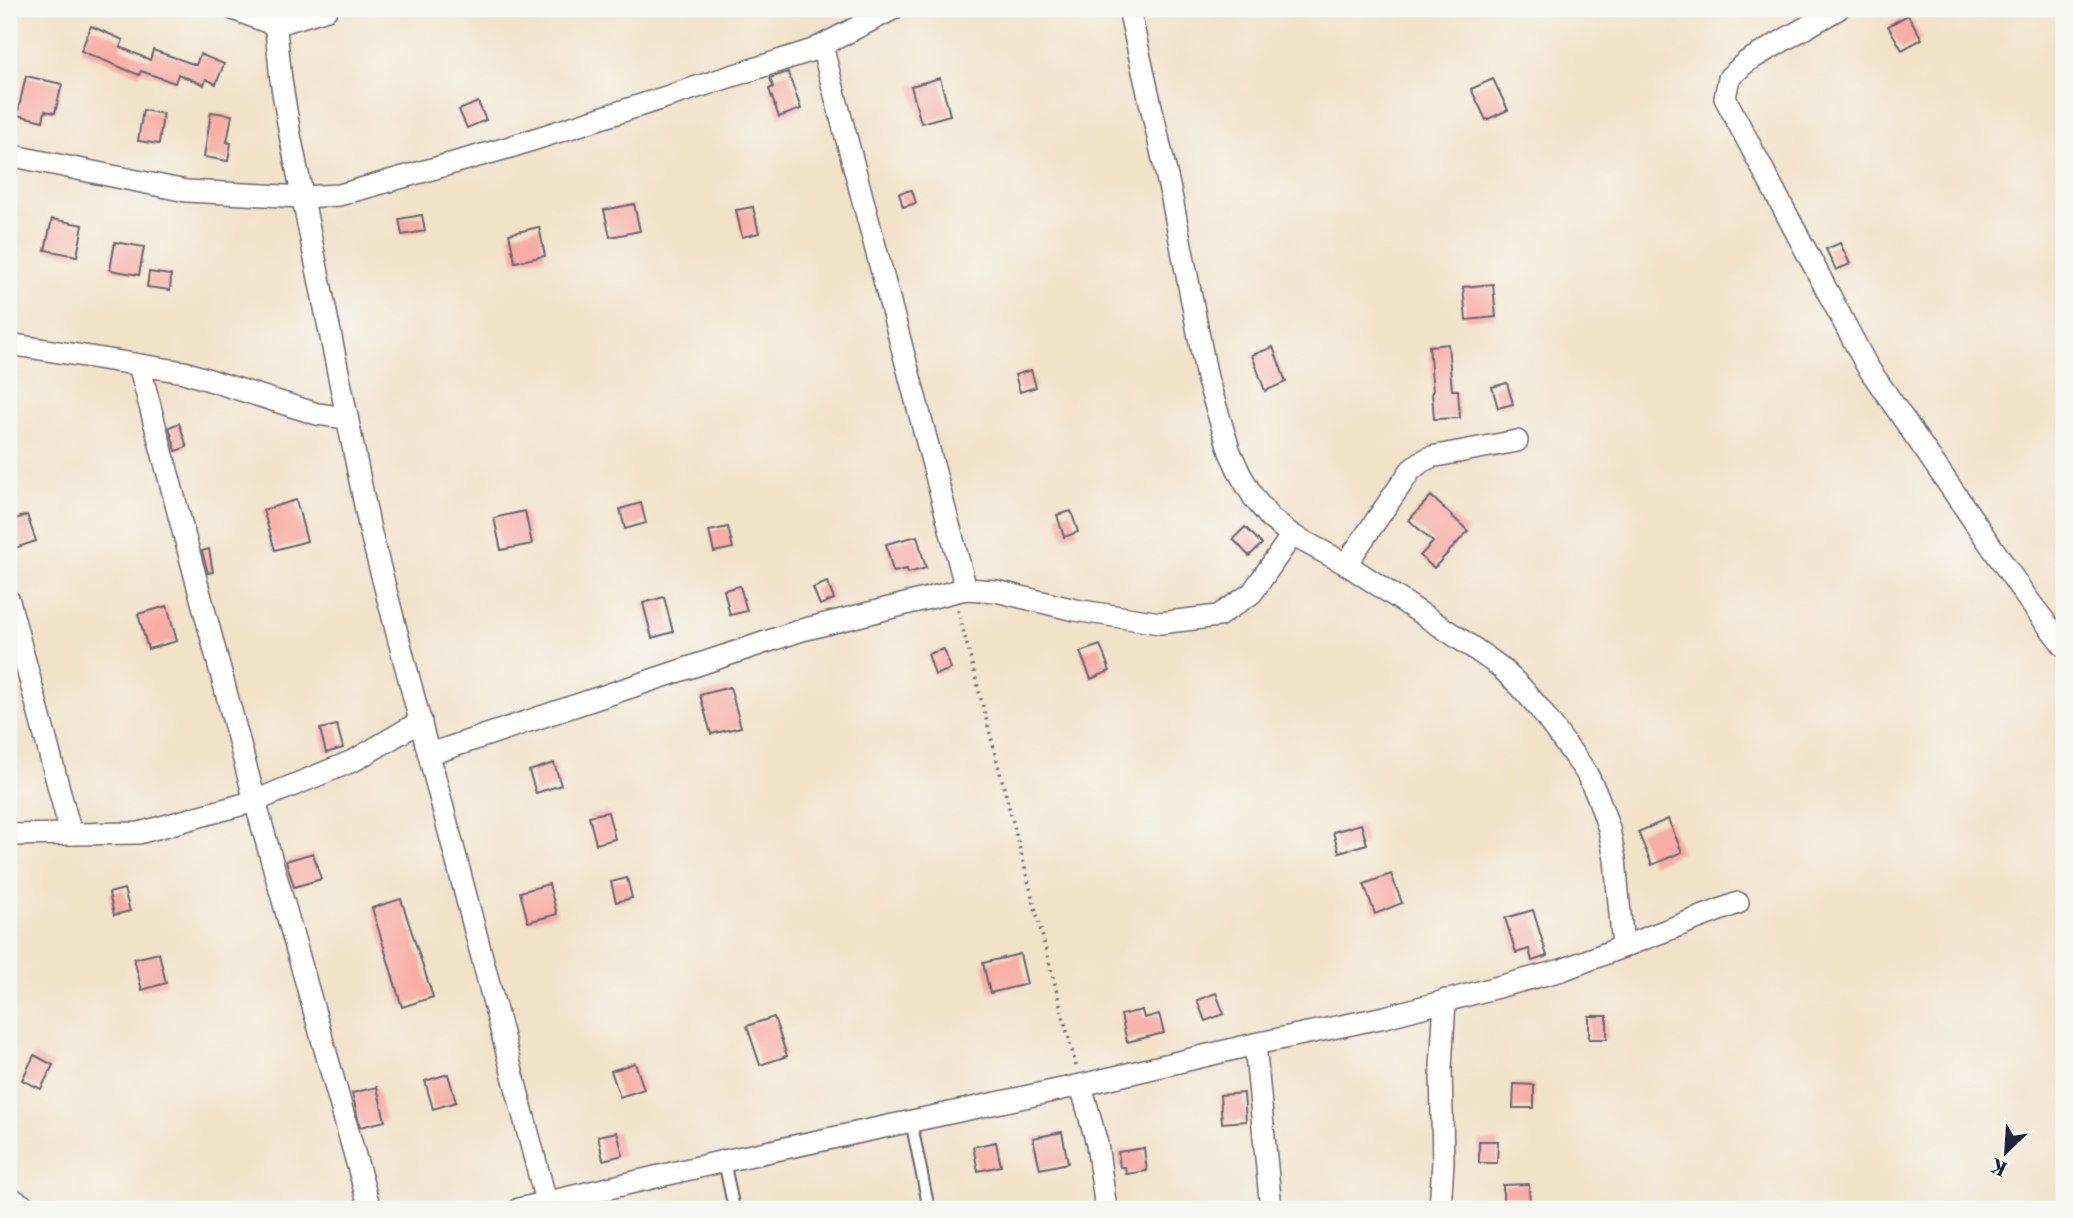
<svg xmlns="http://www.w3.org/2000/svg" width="2073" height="1218" viewBox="0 0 2073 1218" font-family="'Libre Caslon Text',serif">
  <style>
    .building { fill: #f7ada5 }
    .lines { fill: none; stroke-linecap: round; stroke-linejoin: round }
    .lane-casing { stroke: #6a656c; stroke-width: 14 }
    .street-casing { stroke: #6a656c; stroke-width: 24 }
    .path { stroke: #6a656c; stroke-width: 3.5; stroke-dasharray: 2 5; stroke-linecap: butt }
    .lane { stroke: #fff; stroke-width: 10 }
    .street { stroke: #fff; stroke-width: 21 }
  </style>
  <rect width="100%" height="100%" fill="#f6f6f2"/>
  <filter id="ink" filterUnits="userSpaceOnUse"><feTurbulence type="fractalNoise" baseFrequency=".0143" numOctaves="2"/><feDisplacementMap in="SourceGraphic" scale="14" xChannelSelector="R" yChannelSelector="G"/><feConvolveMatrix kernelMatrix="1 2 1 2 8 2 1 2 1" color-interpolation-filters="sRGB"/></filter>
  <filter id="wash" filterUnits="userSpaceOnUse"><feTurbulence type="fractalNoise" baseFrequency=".00686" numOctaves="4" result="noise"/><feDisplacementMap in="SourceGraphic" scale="28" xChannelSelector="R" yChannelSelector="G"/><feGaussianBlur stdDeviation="1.57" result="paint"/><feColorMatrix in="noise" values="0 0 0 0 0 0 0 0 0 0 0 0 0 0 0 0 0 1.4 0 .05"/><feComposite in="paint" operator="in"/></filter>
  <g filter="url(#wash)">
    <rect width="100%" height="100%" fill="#f1e2c8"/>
    <g id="blocks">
      <g class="building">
        <path d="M1908 15 1922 39 1902 50 1888 26Z"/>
        <path d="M91 26 123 40 120 47 150 60 153 50 196 65 200 54 224 64 216 84 206 79 204 85 178 74 175 83 141 71 139 75 81 51Z"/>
        <path d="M788 72 801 109 779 117 769 89 773 87 770 78Z"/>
        <path d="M26 76 62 84 55 113 45 111 43 121 17 115Z"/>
        <path d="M940 78 950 115 921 123 911 86Z"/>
        <path d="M1493 79 1508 110 1486 120 1471 89Z"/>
        <path d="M478 102 486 120 467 128 459 110Z"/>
        <path d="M143 110 163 114 159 144 138 141Z"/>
        <path d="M211 112 232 115 227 142 231 143 228 161 204 157Z"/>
        <path d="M912 190 916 203 903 207 899 193Z"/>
        <path d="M634 204 640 231 610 237 604 210Z"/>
        <path d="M753 207 759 233 742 237 736 210Z"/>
        <path d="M422 215 425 231 402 235 399 219Z"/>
        <path d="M52 219 83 225 77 256 45 250Z"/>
        <path d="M539 227 545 256 515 262 509 234Z"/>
        <path d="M115 242 144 247 139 275 110 270Z"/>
        <path d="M1840 243 1850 264 1836 270 1826 249Z"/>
        <path d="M149 272 171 275 170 290 147 287Z"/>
        <path d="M1493 284 1496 317 1466 320 1463 287Z"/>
        <path d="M1448 344 1452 390H1458L1460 418 1434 419 1432 392H1433L1429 346Z"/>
        <path d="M1273 347 1286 382 1265 391 1252 355Z"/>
        <path d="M1031 370 1036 387 1020 392 1015 375Z"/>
        <path d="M1507 383 1513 404 1498 408 1492 387Z"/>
        <path d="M179 423 187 447 176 451 169 427Z"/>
        <path d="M1431 496 1468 531 1434 568 1420 556 1433 542 1409 520Z"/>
        <path d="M296 500 307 541 275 550 263 510Z"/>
        <path d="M641 503 646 523 625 529 620 509Z"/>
        <path d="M525 511 532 544 501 550 494 518Z"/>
        <path d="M1071 511 1078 532 1064 537 1057 515Z"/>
        <path d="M27 515 36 541 12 549 9 538V521Z"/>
        <path d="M728 527 733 548 714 552 709 531Z"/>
        <path d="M1245 527 1262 544 1249 556 1233 539Z"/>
        <path d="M917 536 926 568 908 573 907 569 893 572 886 544Z"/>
        <path d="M209 549 213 572 208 573 202 551Z"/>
        <path d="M827 582 834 599 820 605 813 588Z"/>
        <path d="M740 586 747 611 730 615 724 590Z"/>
        <path d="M664 597 673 632 652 638 643 603Z"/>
        <path d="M167 606 177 641 148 649 138 614Z"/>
        <path d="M1100 645 1110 671 1091 679 1080 652Z"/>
        <path d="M944 649 951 669 935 675 928 654Z"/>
        <path d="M730 687 741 727 711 734 700 695Z"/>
        <path d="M337 725 343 748 326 753 320 729Z"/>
        <path d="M554 763 561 785 536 793 529 771Z"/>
        <path d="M608 812 615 839 596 844 589 816Z"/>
        <path d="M1668 819 1682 852 1652 865 1638 832Z"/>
        <path d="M1361 824 1367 844 1339 852 1333 832Z"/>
        <path d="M313 853 321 879 294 887 286 861Z"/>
        <path d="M1391 874 1402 903 1375 914 1364 884Z"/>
        <path d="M627 878 632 898 616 902 611 882Z"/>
        <path d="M549 884 557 914 528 922 520 892Z"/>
        <path d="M124 889 130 911 114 915 109 893Z"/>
        <path d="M401 899 433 997 402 1007 372 908Z"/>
        <path d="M1533 910 1547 956 1532 961 1529 949 1516 953 1505 918Z"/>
        <path d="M159 953 166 983 142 990 134 959Z"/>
        <path d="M1020 954 1027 984 990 993 983 963Z"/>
        <path d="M1216 993 1224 1014 1205 1021 1197 1000Z"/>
        <path d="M1142 1010 1144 1018 1159 1014 1164 1033 1127 1042 1121 1015Z"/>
        <rect x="1589" y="1016" width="18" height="23"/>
        <path d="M774 1017 787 1056 760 1065 747 1026Z"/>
        <path d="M34 1055 53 1065 41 1089 22 1080Z"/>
        <path d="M635 1063 644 1089 620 1097 611 1071Z"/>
        <path d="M448 1074 456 1102 433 1109 425 1081Z"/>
        <path d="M1514 1084 1534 1085V1108H1513Z"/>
        <path d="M377 1087 385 1121 360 1127 352 1093Z"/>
        <path d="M1244 1093 1246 1121 1222 1123 1220 1095Z"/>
        <path d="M617 1132 623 1155 603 1160 598 1136Z"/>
        <path d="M1062 1132 1068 1163 1040 1169 1033 1138Z"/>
        <path d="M1479 1141H1498L1497 1163H1479Z"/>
        <path d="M996 1142 1001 1166 978 1171 973 1147Z"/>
        <path d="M1144 1148 1147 1171 1126 1174 1125 1167H1120L1118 1152Z"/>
        <path d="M1529 1184 1530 1209H1503V1185Z"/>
      </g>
    </g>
  </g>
  <g filter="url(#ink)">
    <use href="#blocks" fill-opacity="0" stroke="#6a656c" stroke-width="2"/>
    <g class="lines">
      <g class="lane-casing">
        <g id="lane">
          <path d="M911 1121 929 1209"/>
          <path d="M724 1161 734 1209"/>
        </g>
      </g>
      <g class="street-casing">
        <g id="street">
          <path d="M233 9 275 25 327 9"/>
          <path d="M274 9 281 80 290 135 370 530 548 1209"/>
          <path d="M1129 9 1172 199 1207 378 1230 452 1240 474 1254 498 1271 519 1292 535 1346 564 1472 647 1499 666 1521 687 1539 708 1586 772 1598 797 1609 829 1615 859 1623 947"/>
          <path d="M1838 9 1746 62 1729 78 1725 98 1867 366 2029 601 2064 646"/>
          <path d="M822 46 966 589"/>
          <path d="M9 155 186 191 302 197 339 195 507 148 813 50 893 9"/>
          <path d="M9 344 184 372 317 414 347 418"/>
          <path d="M139 365 255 801 370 1209"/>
          <path d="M1346 564 1411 470 1421 462 1431 457 1517 441"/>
          <path d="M9 601 71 834"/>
          <path d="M430 754 802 630 953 592 966 589 996 591 1075 610 1160 623 1218 616 1252 593 1292 535"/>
          <path d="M9 835 139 833 255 801 355 760 421 721"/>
          <path d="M1255 1044 1271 1209"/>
          <path d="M1081 1085 1097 1144 1106 1209"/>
          <path d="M9 1197 29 1209"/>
          <path d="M519 1209 724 1161 1081 1085 1255 1044 1385 1017 1562 970 1738 903"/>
          <path d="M1440 1209 1443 1162 1441 1068 1445 1000"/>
        </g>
      </g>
      <path class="path" d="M958 610 1076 1066"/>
      <use href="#lane" class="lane"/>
      <use href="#street" class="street"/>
    </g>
  </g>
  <rect width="2073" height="1218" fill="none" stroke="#f6f6f2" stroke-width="35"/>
  <g transform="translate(2006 1152) rotate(205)" stroke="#f6f6f2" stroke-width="5" paint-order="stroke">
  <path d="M0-5L12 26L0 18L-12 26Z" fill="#22223b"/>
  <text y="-10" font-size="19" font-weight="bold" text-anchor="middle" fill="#22223b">K</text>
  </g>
</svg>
